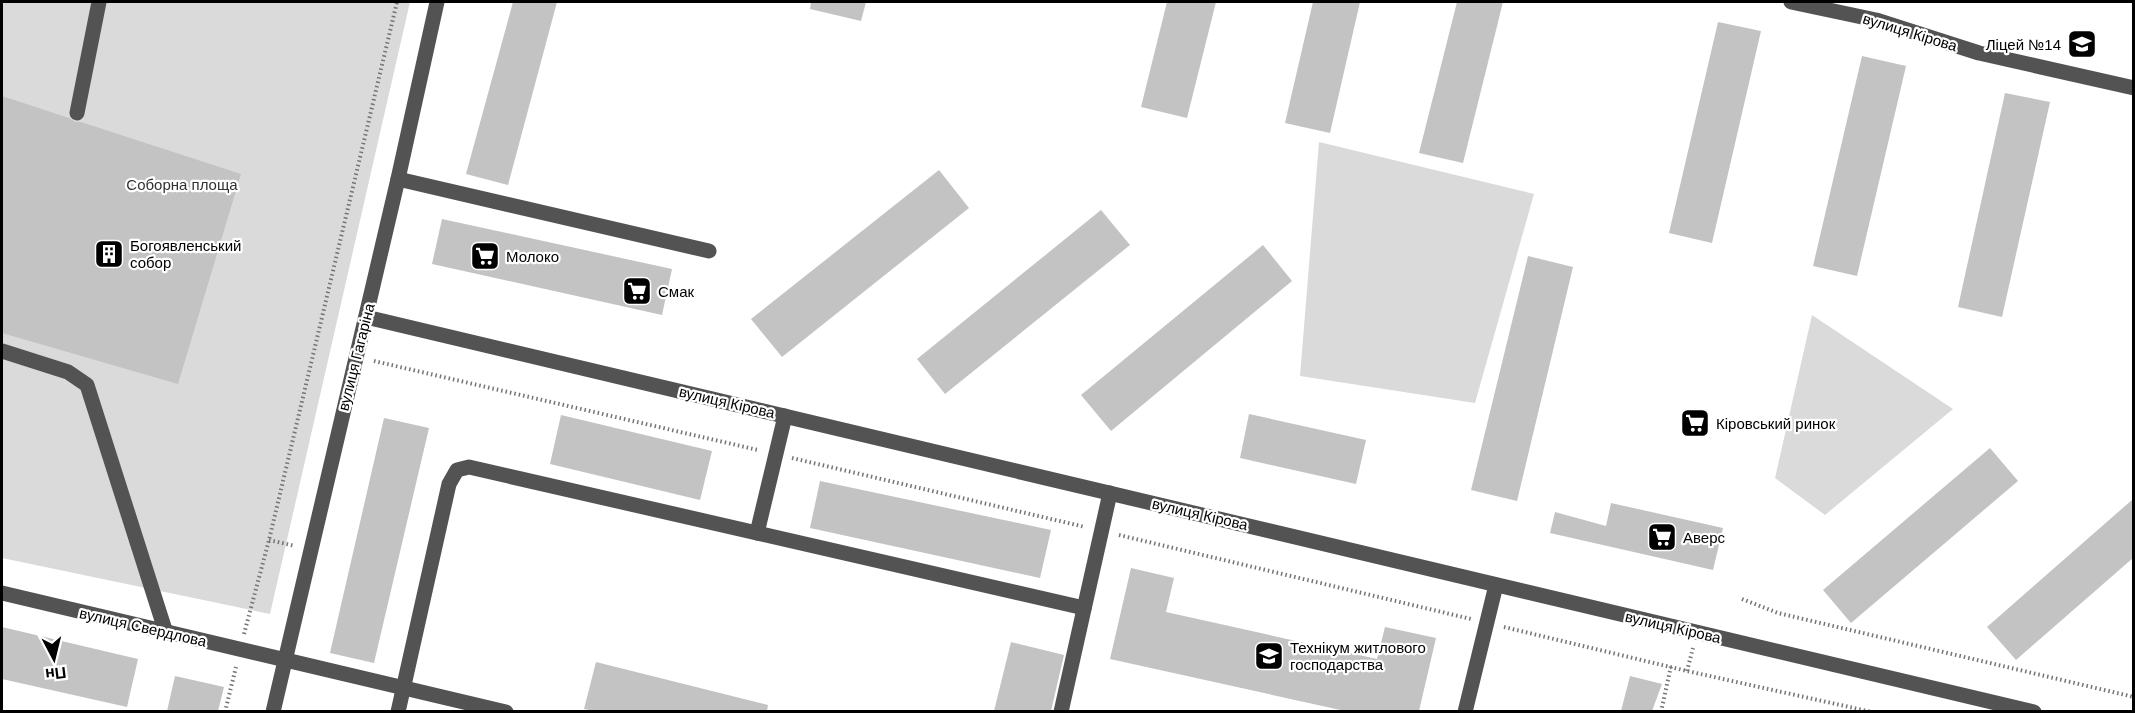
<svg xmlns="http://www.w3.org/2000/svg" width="2135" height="713" viewBox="0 0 2135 713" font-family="Arial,sans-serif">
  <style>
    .green { fill: #dadada }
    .building { fill: #c3c3c3 }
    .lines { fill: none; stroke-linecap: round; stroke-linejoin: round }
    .path { stroke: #757575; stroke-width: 4; stroke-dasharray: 1.5 3; stroke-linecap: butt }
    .minor { stroke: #535353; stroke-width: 15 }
    .labels { text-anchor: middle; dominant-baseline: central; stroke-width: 4.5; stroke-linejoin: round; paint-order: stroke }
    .street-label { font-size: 15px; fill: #000; stroke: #fff }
    .poi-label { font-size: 15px; fill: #000; stroke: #fff; text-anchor: start }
    .park-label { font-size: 15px; fill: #313131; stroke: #fff }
  </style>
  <rect width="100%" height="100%" fill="#fff"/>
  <g class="green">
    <path d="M2 2H410L270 614 2 558Z"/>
    <path d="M1319 142 1534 194 1475 403 1300 376Z"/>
    <path d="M1812 315 1953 409 1825 515 1775 478Z"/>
  </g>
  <g class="building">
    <path d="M513 2H557L508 185 466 174Z"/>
    <path d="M811 2H866L861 21 810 9Z"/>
    <path d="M1167 2H1216L1187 118 1141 107Z"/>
    <path d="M1313 2H1360L1330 133 1285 123Z"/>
    <path d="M1457 2H1503L1463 163 1419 153Z"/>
    <path d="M1718 22 1761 31 1712 243 1669 233Z"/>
    <path d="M1862 56 1906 66 1857 276 1813 266Z"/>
    <path d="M2005 93 2050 102 2002 317 1958 307Z"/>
    <path d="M2 96 69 118 75 122H81L241 174 178 384 2 333Z"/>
    <path d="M939 170 969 208 782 357 751 319Z"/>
    <path d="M1101 210 1130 245 945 394 917 359Z"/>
    <path d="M442 219 672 269 662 315 432 264Z"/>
    <path d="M1263 245 1292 281 1111 431 1081 395Z"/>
    <path d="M1528 256 1573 267 1517 501 1471 490Z"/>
    <path d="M1249 414 1366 440 1356 484 1240 458Z"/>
    <path d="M561 415 712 451 700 500 550 464Z"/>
    <path d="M384 418 429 428 374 663 330 653Z"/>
    <path d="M1990 448 2018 481 1851 623 1823 590Z"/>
    <path d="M820 481 1051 530 1040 578 810 528Z"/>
    <path d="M2133 499V558L2016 660 1987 627Z"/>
    <path d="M1611 503 1723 528 1713 570 1550 533 1555 512 1606 526Z"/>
    <path d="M1131 568 1174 578 1166 612 1377 659 1385 627 1436 638 1419 711H1345L1110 659Z"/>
    <path d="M2 627 138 659 127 707 2 679Z"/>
    <path d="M1011 642 1064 655 1051 711H994Z"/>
    <path d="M596 662 768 705 767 711H594L584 709Z"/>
    <path d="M175 676 224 687 218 711H167Z"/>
    <path d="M1630 676 1662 684 1652 711H1621Z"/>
  </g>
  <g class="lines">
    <g class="path">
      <path d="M374 361 758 450"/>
      <path d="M792 458 1085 527"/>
      <path d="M1119 535 1471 619"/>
      <path d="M269 540 295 546"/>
      <path d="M1742 599 1778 613 2134 697"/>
      <path d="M1504 627 1687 671 1872 712"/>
      <path d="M244 634 269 540 397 2"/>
      <path d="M1687 671 1693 648"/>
      <path d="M225 712 236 667"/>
      <path d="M1661 712 1671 666"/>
    </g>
    <g class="minor">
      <path d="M1791 2 1876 20 1979 53 2134 88"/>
      <path d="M77 113 99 2"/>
      <path d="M398 179 709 251"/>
      <path d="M366 317 2034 712"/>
      <path d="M2 351 68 372 87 385 166 633"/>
      <path d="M757 533 785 416"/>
      <path d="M2 593 506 712"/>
      <path d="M273 712 398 179 437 2"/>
      <path d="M398 712 449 484 457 470 469 467 1084 608"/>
      <path d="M1061 712 1110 493"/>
      <path d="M1465 712 1496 585"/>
    </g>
  </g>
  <defs>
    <g id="school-square" transform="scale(1.5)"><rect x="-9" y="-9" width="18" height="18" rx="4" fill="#000" stroke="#fff"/><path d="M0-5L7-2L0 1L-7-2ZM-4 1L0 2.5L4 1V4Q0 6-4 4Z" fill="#fff"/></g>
    <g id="building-square" transform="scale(1.5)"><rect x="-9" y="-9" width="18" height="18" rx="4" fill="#000" stroke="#fff"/><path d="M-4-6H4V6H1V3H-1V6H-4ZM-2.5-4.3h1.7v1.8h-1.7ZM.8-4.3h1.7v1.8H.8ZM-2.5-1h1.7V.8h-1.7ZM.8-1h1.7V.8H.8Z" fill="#fff"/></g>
    <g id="supermarket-square" transform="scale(1.5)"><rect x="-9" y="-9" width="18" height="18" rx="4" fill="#000" stroke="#fff"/><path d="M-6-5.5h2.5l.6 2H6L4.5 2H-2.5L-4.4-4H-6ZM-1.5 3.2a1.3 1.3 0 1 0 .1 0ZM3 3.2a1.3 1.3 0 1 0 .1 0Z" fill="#fff"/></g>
    <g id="university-square" transform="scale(1.5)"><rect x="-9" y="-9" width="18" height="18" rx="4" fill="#000" stroke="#fff"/><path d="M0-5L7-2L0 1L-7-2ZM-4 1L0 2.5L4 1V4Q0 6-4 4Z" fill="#fff"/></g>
  </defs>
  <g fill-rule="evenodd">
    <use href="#school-square" x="2082" y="44"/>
    <use href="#building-square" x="109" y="254"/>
    <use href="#supermarket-square" x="485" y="256"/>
    <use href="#supermarket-square" x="637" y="291"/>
    <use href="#supermarket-square" x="1695" y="423"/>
    <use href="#supermarket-square" x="1662" y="537"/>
    <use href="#university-square" x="1269" y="656"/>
  </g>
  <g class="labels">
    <g class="street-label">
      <text transform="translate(1910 32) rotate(17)">вулиця Кірова</text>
      <text transform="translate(356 357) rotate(-76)">вулиця Гагаріна</text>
      <text transform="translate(727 402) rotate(13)">вулиця Кірова</text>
      <text transform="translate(1200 514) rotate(13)">вулиця Кірова</text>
      <text transform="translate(143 627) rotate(13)">вулиця Свердлова</text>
      <text transform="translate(1673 627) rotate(13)">вулиця Кірова</text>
    </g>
    <g class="poi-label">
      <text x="2061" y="44" text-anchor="end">Ліцей №14</text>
      <text x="130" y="245">Богоявленський<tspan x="130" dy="17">собор</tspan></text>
      <text x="506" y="256">Молоко</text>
      <text x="658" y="291">Смак</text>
      <text x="1716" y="423">Кіровський ринок</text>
      <text x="1683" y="537">Аверс</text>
      <text x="1290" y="647">Технікум житлового<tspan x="1290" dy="17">господарства</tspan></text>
    </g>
    <g class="park-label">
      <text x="182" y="184">Соборна площа</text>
    </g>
  </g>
  <rect width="2135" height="713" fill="none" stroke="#000000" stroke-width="6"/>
  <g transform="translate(54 659) rotate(173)" stroke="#ffffff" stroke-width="4.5" paint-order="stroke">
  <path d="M0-4.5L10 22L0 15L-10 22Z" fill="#000000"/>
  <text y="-9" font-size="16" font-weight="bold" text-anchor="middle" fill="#000000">Пн</text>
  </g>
</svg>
